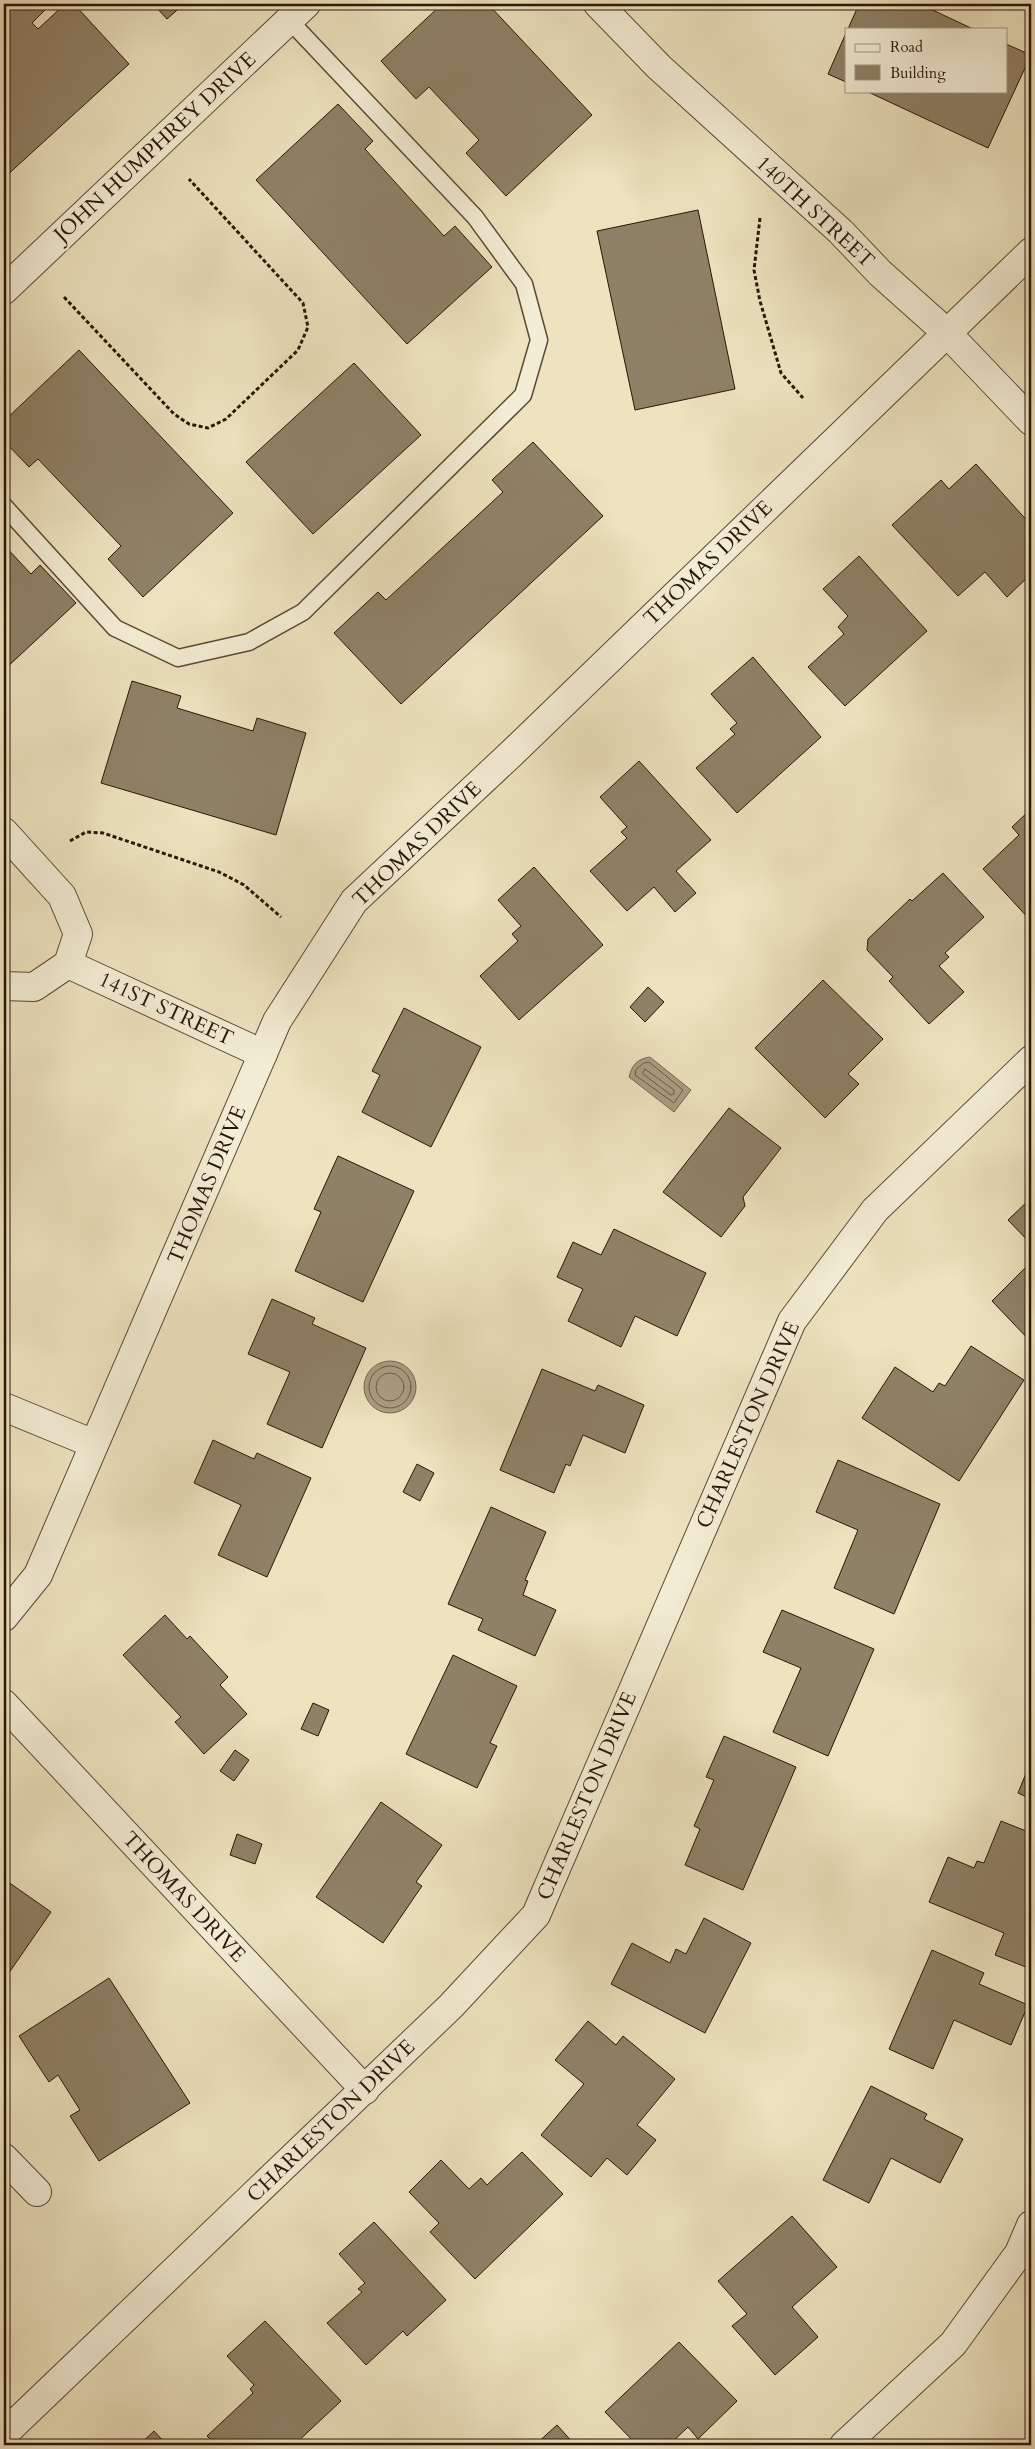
<svg xmlns="http://www.w3.org/2000/svg" width="1035" height="2449" viewBox="0 0 1035 2449" font-family="Cardo,serif">
  <style>
    .water { fill: #ab9d81; stroke: #776751 }
    .lines { fill: none; stroke-linecap: round; stroke-linejoin: round }
    .shore { stroke: #6a5a44; stroke-width: 1 }
    .building { fill: #8f8167; stroke: #2a1608 }
    .lane-casing { stroke: #5b4936; stroke-width: 19 }
    .street-casing { stroke: #5b4936; stroke-width: 30 }
    .path { stroke: #2a1608; stroke-width: 3; stroke-dasharray: 4 2.5; stroke-linecap: butt }
    .lane { stroke: #f3edd5; stroke-width: 16 }
    .street { stroke: #f3edd5; stroke-width: 28 }
    .labels { text-anchor: middle; dominant-baseline: central; stroke-width: 5; stroke-linejoin: round; paint-order: stroke }
    .street-label { font-size: 21px; fill: #2a1608; stroke: #f3edd5 }
  </style>
  <rect width="100%" height="100%" fill="#ede3bf"/>
  <filter id="stains"><feTurbulence type="fractalNoise" baseFrequency=".004" numOctaves="4"/><feColorMatrix values="0 0 0 0 .2 0 0 0 0 .09 0 0 0 0 .02 0 0 0 .5 -.17"/></filter>
  <radialGradient id="worn" r=".72"><stop offset=".6" stop-color="#630" stop-opacity="0"/><stop offset="1" stop-color="#630" stop-opacity=".3"/></radialGradient>
  <g class="water">
    <path d="M650 1057 691 1090 674 1112 629 1077C632 1065 637 1059 650 1057Z"/>
    <circle cx="390" cy="1387" r="26"/>
  </g>
  <g class="lines">
    <g class="shore">
      <path d="M644 1063 649 1062 683 1090 674 1103 635 1075 636 1070Z"/>
      <path d="M645 1069 674 1090V1094L671 1095 643 1074Z"/>
      <circle cx="390" cy="1387" r="21"/>
      <circle cx="390" cy="1387" r="14"/>
    </g>
  </g>
  <g class="building">
    <path d="M4 4H51L32 23 38 29 65 4H74L129 64 4 178Z"/>
    <path d="M153 4H184L167 19Z"/>
    <path d="M442 4H488L592 115 506 196 466 153 479 140 429 87 416 99 381 61Z"/>
    <path d="M859 4H920L973 29H848Z"/>
    <path d="M846 33V82L828 74Z"/>
    <path d="M1006 44 1031 55 988 148 866 91H1006Z"/>
    <path d="M338 104 373 141 365 149 444 236 455 226 492 267 407 344 256 180Z"/>
    <path d="M698 210 735 389 635 410 597 231Z"/>
    <path d="M79 350 233 513 143 597 108 559 121 546 38 459 29 467 4 441V421Z"/>
    <path d="M354 363 421 435 313 534 246 462Z"/>
    <path d="M533 442 603 516 401 704 334 633 378 592 386 600 503 492 492 480Z"/>
    <path d="M976 464 1031 525V574L1007 597 985 572 958 596 892 525 941 480 949 489Z"/>
    <path d="M4 545 31 574 40 565 76 603 4 670Z"/>
    <path d="M859 556 927 631 845 706 808 667 844 634 838 627 848 616 823 589Z"/>
    <path d="M753 657 821 737 737 813 696 768 735 734 730 729 737 723 711 694Z"/>
    <path d="M132 681 181 696 177 708 253 731 257 718 306 733 276 835 101 783Z"/>
    <path d="M639 761 711 840 676 871 696 893 675 912 654 887 627 911 590 871 627 838 621 832 627 827 600 797Z"/>
    <path d="M1031 809V921L983 869 1019 835 1012 827Z"/>
    <path d="M534 867 603 945 519 1020 480 976 518 941 512 934 521 926 498 900Z"/>
    <path d="M943 873 984 917 945 953 949 957 939 966 964 992 929 1024 889 981 893 977 867 950 868 939 910 899 912 901Z"/>
    <path d="M823 980 883 1039 848 1074 859 1084 825 1118 755 1048Z"/>
    <path d="M648 987 664 1002 645 1022 630 1007Z"/>
    <path d="M404 1008 481 1047 431 1147 362 1112 380 1075 372 1071Z"/>
    <path d="M729 1108 781 1148 743 1197 745 1206 721 1237 663 1192Z"/>
    <path d="M338 1156 414 1191 363 1302 295 1271 321 1212 314 1209Z"/>
    <path d="M1031 1198V1244L1008 1220Z"/>
    <path d="M614 1229 706 1273 677 1336 635 1316 621 1347 568 1321 583 1289 557 1277 573 1242 601 1255Z"/>
    <path d="M1031 1262V1342L992 1301Z"/>
    <path d="M272 1299 315 1318 312 1324 366 1348 322 1448 267 1424 290 1372 248 1354Z"/>
    <path d="M971 1346 1024 1380 959 1481 862 1418 895 1367 933 1392 939 1383 945 1386Z"/>
    <path d="M542 1369 595 1391 598 1385 644 1405 625 1453 583 1435 570 1466 566 1464 554 1493 500 1470Z"/>
    <path d="M213 1440 254 1459 257 1453 311 1478 267 1577 218 1555 241 1505 194 1483Z"/>
    <path d="M838 1460 940 1504 894 1614 834 1588 858 1530 816 1512Z"/>
    <path d="M417 1464 434 1473 420 1501 403 1492Z"/>
    <path d="M491 1507 546 1532 525 1580 528 1581 523 1595 556 1610 535 1656 478 1630 483 1619 448 1604Z"/>
    <path d="M782 1610 874 1649 828 1756 773 1732 801 1668 763 1652Z"/>
    <path d="M165 1615 187 1639 190 1636 228 1677 220 1685 247 1714 204 1754 175 1722 181 1717 123 1655Z"/>
    <path d="M453 1655 517 1686 490 1743 497 1746 477 1788 406 1754Z"/>
    <path d="M313 1703 329 1710 318 1736 301 1729Z"/>
    <path d="M724 1736 796 1767 743 1890 685 1865 700 1829 694 1826 714 1780 706 1777Z"/>
    <path d="M235 1750 249 1760 234 1781 220 1771Z"/>
    <path d="M1031 1761V1799L1018 1793Z"/>
    <path d="M381 1802 442 1845 416 1882 422 1886 383 1943 316 1897Z"/>
    <path d="M1001 1821 1031 1833V1969L995 1955 1004 1933 929 1902 948 1857 974 1868 977 1861 984 1863Z"/>
    <path d="M237 1834 262 1844 255 1864 230 1855Z"/>
    <path d="M4 1879 51 1912 4 1980Z"/>
    <path d="M704 1918 751 1943 705 2033 611 1984 632 1943 670 1963 676 1949 686 1954Z"/>
    <path d="M932 1950 984 1973 979 1984 1028 2005 1011 2045 954 2020 933 2069 889 2049Z"/>
    <path d="M109 1978 190 2103 99 2161 70 2116 80 2110 58 2075 49 2082 19 2036Z"/>
    <path d="M588 2021 616 2045 623 2036 675 2079 637 2125 656 2140 627 2175 607 2158 591 2177 541 2135 584 2084 555 2060Z"/>
    <path d="M871 2086 927 2114 924 2119 963 2139 940 2183 891 2158 869 2203 823 2180Z"/>
    <path d="M522 2152 563 2194 475 2279 430 2232 439 2223 409 2192 441 2160 469 2189 481 2178 487 2185Z"/>
    <path d="M792 2216 837 2267 792 2307 818 2337 775 2375 732 2326 747 2314 718 2281Z"/>
    <path d="M374 2222 446 2300 407 2336 403 2331 366 2365 327 2323 362 2292 358 2289 365 2283 339 2254Z"/>
    <path d="M4 2265 9 2271 4 2276Z"/>
    <path d="M265 2321 341 2401 294 2445H216L207 2436 253 2393 250 2389 254 2385 227 2356Z"/>
    <path d="M679 2342 737 2401 698 2439 688 2427 669 2445H637L605 2412Z"/>
    <path d="M557 2425 575 2445H535Z"/>
    <path d="M154 2431 167 2445H139Z"/>
  </g>
  <g class="lines">
    <g class="lane-casing">
      <path id="lane" d="M4 506 115 628 178 658 249 642 303 612 523 395 539 340 524 284 475 217 289 20"/>
    </g>
    <g class="street-casing">
      <g id="street">
        <path d="M598 4 659 67 841 232 880 273 946 332 1031 421"/>
        <path d="M4 290 306 4"/>
        <path d="M4 832 62 896 78 934 68 964 34 987 4 986"/>
        <path d="M68 964 263 1054"/>
        <path d="M4 1407 94 1444"/>
        <path d="M4 1617 38 1575 277 1021 354 901 512 753 1031 252"/>
        <path d="M4 1704 365 2090"/>
        <path d="M4 2158 37 2192"/>
        <path d="M4 2434 451 2006 536 1915 792 1321 875 1210 1031 1060"/>
        <path d="M844 2445 953 2344 1019 2253 1031 2225"/>
      </g>
    </g>
    <g class="path">
      <path d="M760 218 754 270 760 301 781 373 803 398"/>
      <path d="M64 297 174 414 189 424 208 428 226 419 298 350 308 327 303 303 189 179"/>
      <path d="M70 841 86 832 103 833 219 872 244 885 281 917"/>
    </g>
    <use href="#lane" class="lane"/>
    <use href="#street" class="street"/>
  </g>
  <g class="labels">
    <g class="street-label">
      <text transform="translate(155 147) rotate(-43)">JOHN HUMPHREY DRIVE</text>
      <text transform="translate(815 212) rotate(43)">140TH STREET</text>
      <text transform="translate(708 563) rotate(-44)">THOMAS DRIVE</text>
      <text transform="translate(417 844) rotate(-44)">THOMAS DRIVE</text>
      <text transform="translate(166 1009) rotate(25)">141ST STREET</text>
      <text transform="translate(207 1185) rotate(-67)">THOMAS DRIVE</text>
      <text transform="translate(748 1425) rotate(-66)">CHARLESTON DRIVE</text>
      <text transform="translate(587 1796) rotate(-67)">CHARLESTON DRIVE</text>
      <text transform="translate(184 1897) rotate(47)">THOMAS DRIVE</text>
      <text transform="translate(331 2121) rotate(-44)">CHARLESTON DRIVE</text>
    </g>
  </g>
  <rect width="1035" height="2449" fill="none" stroke="#ede3bf" stroke-width="20"/>
  <rect x="5" y="5" width="1025" height="2439" fill="none" stroke="#2a1608" stroke-width="2.5"/>
  <rect x="10" y="10" width="1015" height="2429" fill="none" stroke="#2a1608"/>
  <rect x="845" y="28" width="162" height="65" fill="#f3edd5" stroke="#a39783"/>
  <rect x="855" y="44" width="25" height="8" fill="#f3edd5" stroke="#a39783"/>
  <text x="890" y="52" font-size="15" fill="#2a1608">Road</text>
  <rect x="855" y="65" width="25" height="15" fill="#8f8167" stroke="#a39783"/>
  <text x="890" y="78" font-size="15" fill="#2a1608">Building</text>
  <rect width="100%" height="100%" filter="url(#stains)"/>
  <rect width="100%" height="100%" fill="url(#worn)"/>
</svg>
